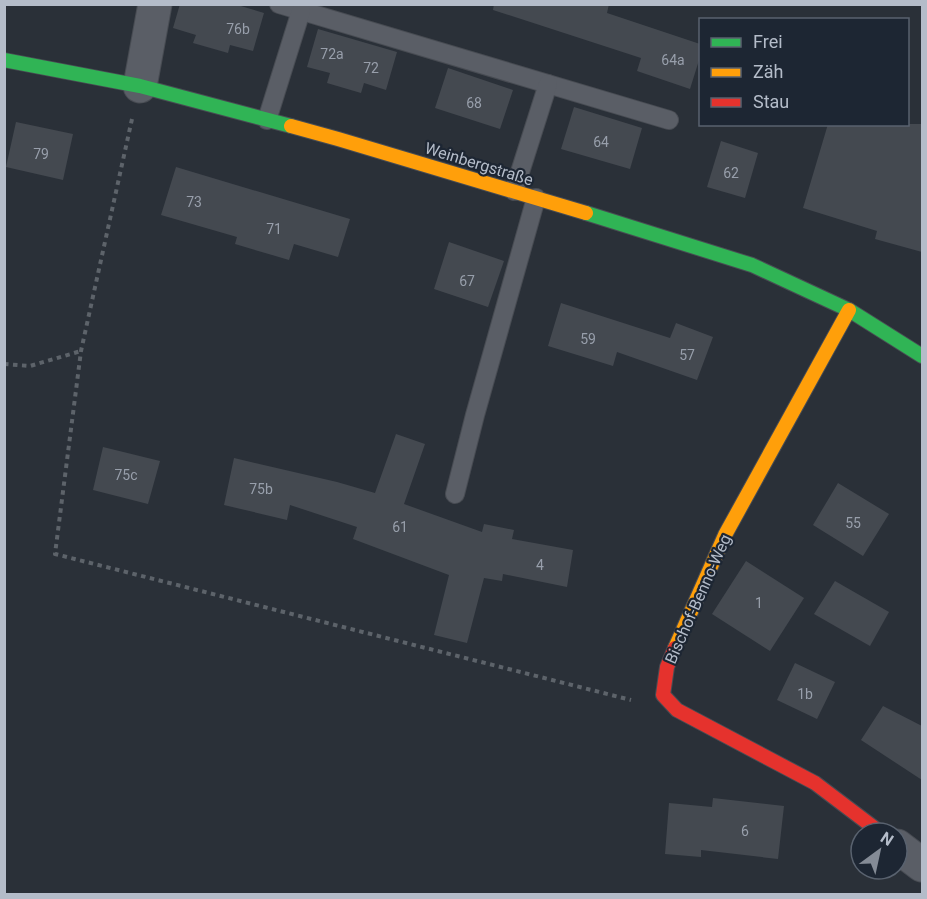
<svg xmlns="http://www.w3.org/2000/svg" width="927" height="899" viewBox="0 0 927 899" font-family="Roboto,sans-serif">
  <style>
    .building { fill: #444950 }
    .lines { fill: none; stroke-linecap: round; stroke-linejoin: round }
    .lane-casing { stroke: #484c53; stroke-width: 20 }
    .street-casing { stroke: #484c53; stroke-width: 35 }
    .fast-casing { stroke: #484c53; stroke-width: 16 }
    .slow-casing { stroke: #484c53; stroke-width: 16 }
    .jam-casing { stroke: #484c53; stroke-width: 16 }
    .path { stroke: #5d636a; stroke-width: 4; stroke-dasharray: 4.5 4.5; stroke-linecap: butt }
    .lane { stroke: #5a5e66; stroke-width: 18 }
    .street { stroke: #5a5e66; stroke-width: 33 }
    .fast { stroke: #30b455; stroke-width: 14 }
    .slow { stroke: #ff9f0a; stroke-width: 14 }
    .jam { stroke: #e5322d; stroke-width: 14 }
    .labels { text-anchor: middle; dominant-baseline: central; stroke-width: 4.5; stroke-linejoin: round; paint-order: stroke }
    .number-label { font-size: 14px; fill: #989fab }
    .street-label { font-size: 16px; fill: #b4bcc9; stroke: #1d2633 }
  </style>
  <rect width="100%" height="100%" fill="#2a3038"/>
  <g class="building">
    <path d="M180 4H234L264 13 253 51 230 45 228 53 193 43 196 35 173 28Z"/>
    <path d="M494 4H609L607 13 700 44V57L690 89 637 71 641 58 493 10Z"/>
    <path d="M318 29 397 52 386 90 364 83 361 93 327 83 330 73 307 67Z"/>
    <path d="M448 68 513 90 500 129 435 108Z"/>
    <path d="M574 107 642 128 630 169 561 149Z"/>
    <path d="M16 122 73 134 63 180 6 167Z"/>
    <path d="M828 124H922V252L875 239 877 231 803 208Z"/>
    <path d="M721 141 758 153 745 198 707 187Z"/>
    <path d="M176 167 350 219 338 257 294 244 289 260 235 244 237 237 161 215Z"/>
    <path d="M449 242 504 261 488 307 434 289Z"/>
    <path d="M561 303 670 338 676 323 713 337 697 380 617 352 613 366 548 346Z"/>
    <path d="M396 434 425 444 404 504 482 532 484 524 514 530 512 539 573 550 567 587 503 574 502 581 484 578 467 643 434 635 449 575 353 539 357 527 290 505 287 520 224 505 234 458 337 482 375 493Z"/>
    <path d="M103 447 160 461 148 504 93 490Z"/>
    <path d="M838 483 889 514 863 556 813 525Z"/>
    <path d="M746 561 804 598 770 651 712 614Z"/>
    <path d="M835 581 889 612 870 646 814 614Z"/>
    <path d="M795 663 835 682 817 719 777 700Z"/>
    <path d="M883 706 922 726V780L861 740Z"/>
    <path d="M713 798 784 806 778 859 701 850V857L665 854 669 803 712 807Z"/>
  </g>
  <g class="lines">
    <g class="lane-casing">
      <g id="lane">
        <path d="M279 4 669 120"/>
        <path d="M267 120 301 11"/>
        <path d="M514 191 548 84"/>
        <path d="M455 494 475 415 536 198"/>
      </g>
    </g>
    <g class="street-casing">
      <g id="street">
        <path d="M140 86 155 4"/>
        <path d="M897 846 922 865"/>
      </g>
    </g>
    <g class="fast-casing">
      <g id="fast">
        <path d="M4 60 140 86 291 126"/>
        <path d="M586 213 752 265 849 310 922 356"/>
      </g>
    </g>
    <g class="slow-casing">
      <g id="slow">
        <path d="M291 126 338 139 586 213"/>
        <path d="M675 648 725 535 849 310"/>
      </g>
    </g>
    <g class="jam-casing">
      <path id="jam" d="M675 648 667 667 663 695 677 710 815 783 881 833"/>
    </g>
    <g class="path">
      <path d="M132 119 81 351 55 554 631 700"/>
      <path d="M4 364 30 366 81 351"/>
    </g>
    <use href="#lane" class="lane"/>
    <use href="#street" class="street"/>
    <use href="#fast" class="fast"/>
    <use href="#slow" class="slow"/>
    <use href="#jam" class="jam"/>
  </g>
  <g class="labels">
    <g class="number-label">
      <text x="238" y="29">76b</text>
      <text x="332" y="54">72a</text>
      <text x="673" y="60">64a</text>
      <text x="371" y="68">72</text>
      <text x="474" y="103">68</text>
      <text x="601" y="142">64</text>
      <text x="41" y="154">79</text>
      <text x="731" y="173">62</text>
      <text x="194" y="202">73</text>
      <text x="274" y="229">71</text>
      <text x="467" y="281">67</text>
      <text x="588" y="339">59</text>
      <text x="687" y="355">57</text>
      <text x="126" y="475">75c</text>
      <text x="261" y="489">75b</text>
      <text x="853" y="523">55</text>
      <text x="400" y="527">61</text>
      <text x="540" y="565">4</text>
      <text x="759" y="603">1</text>
      <text x="805" y="694">1b</text>
      <text x="745" y="831">6</text>
    </g>
    <g class="street-label">
      <text transform="translate(479 164) rotate(17)">Weinbergstraße</text>
      <text transform="translate(698 599) rotate(-66)">Bischof-Benno-Weg</text>
    </g>
  </g>
  <rect width="927" height="899" fill="none" stroke="#b4bcc9" stroke-width="12"/>
  <rect x="699" y="18" width="210" height="108" fill="#1d2633" stroke="#59626f" stroke-width="1.5"/>
  <rect x="711" y="38" width="30" height="9" fill="#30b455" stroke="#59626f" stroke-width="1.5"/>
  <text x="753" y="48" font-size="18" fill="#b4bcc9">Frei</text>
  <rect x="711" y="68" width="30" height="9" fill="#ff9f0a" stroke="#59626f" stroke-width="1.5"/>
  <text x="753" y="78" font-size="18" fill="#b4bcc9">Zäh</text>
  <rect x="711" y="98" width="30" height="9" fill="#e5322d" stroke="#59626f" stroke-width="1.5"/>
  <text x="753" y="108" font-size="18" fill="#b4bcc9">Stau</text>
  <g transform="translate(879 851) rotate(33)"><circle r="28" fill="#1d2633" stroke="#59626f" stroke-width="1.5"/>
  <path d="M0-4.5L10 22L0 15L-10 22Z" fill="#848b96"/>
  <text y="-9" font-size="16" font-weight="bold" text-anchor="middle" fill="#b4bcc9">N</text>
  </g>
</svg>
